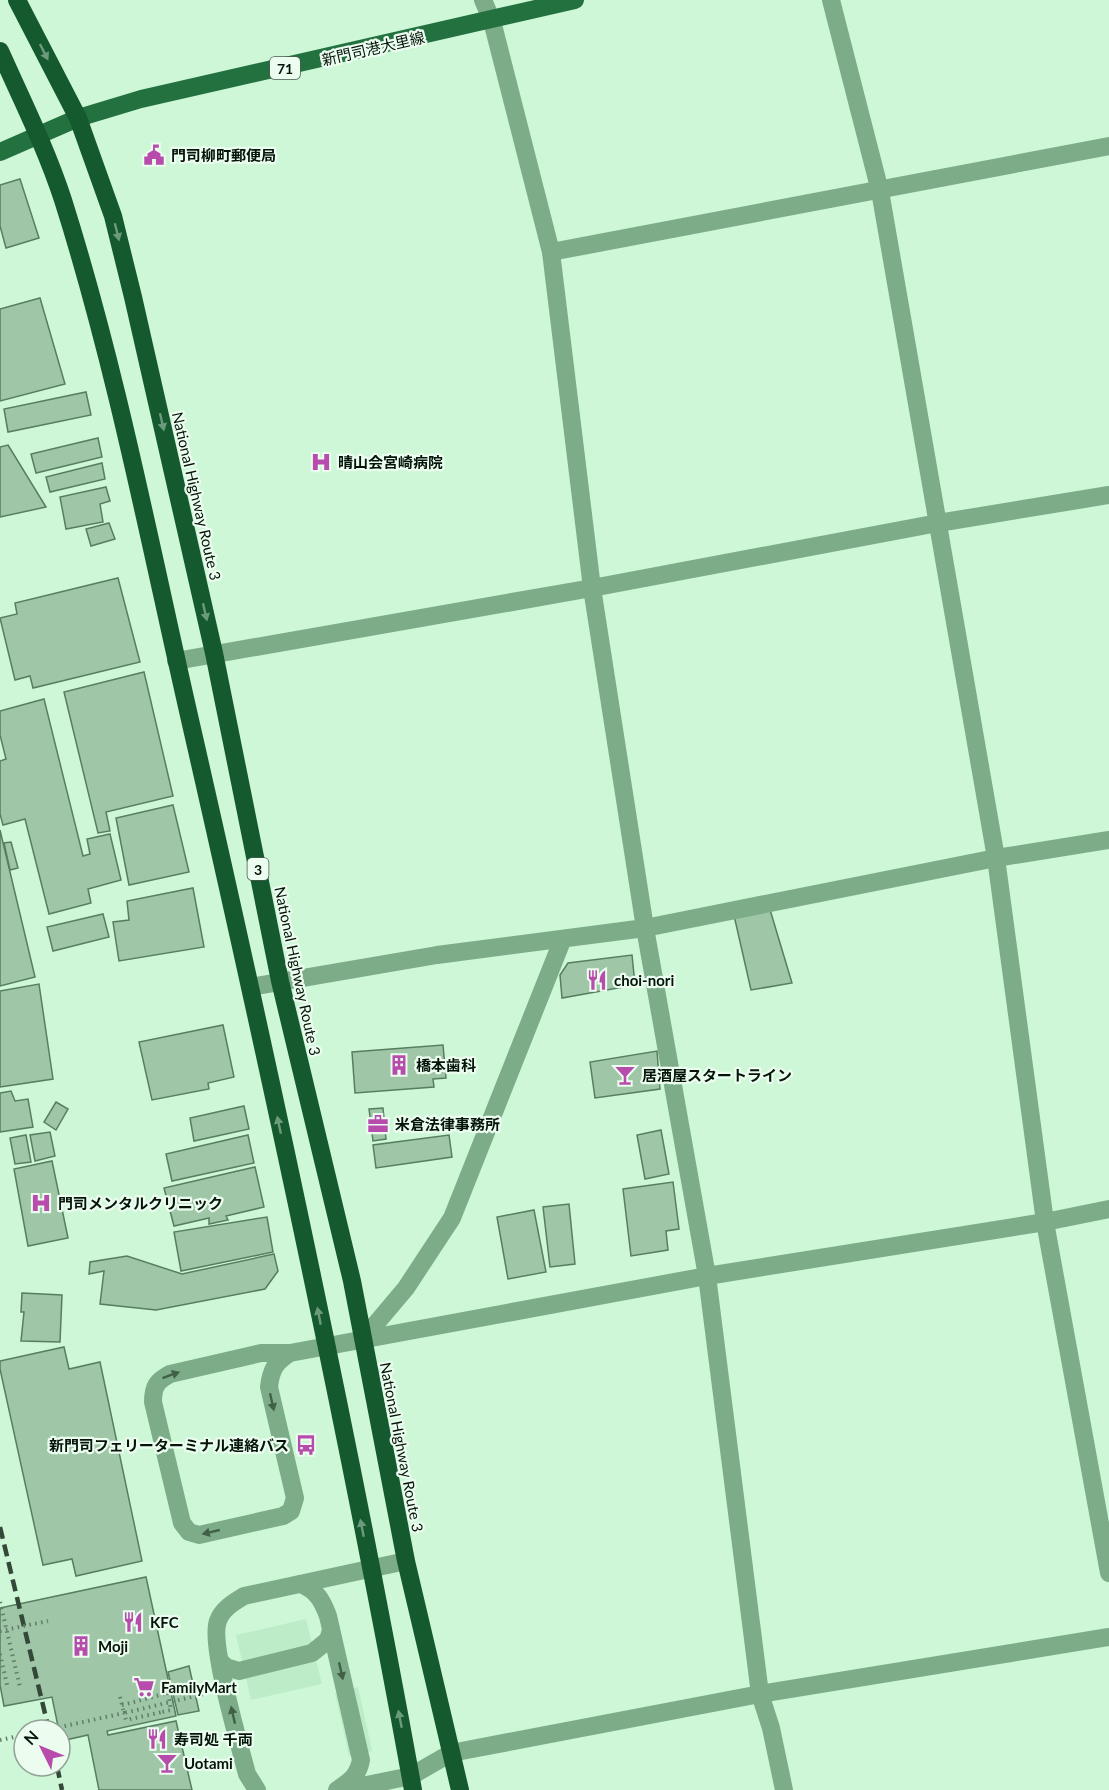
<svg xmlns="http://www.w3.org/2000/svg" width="1109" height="1790" viewBox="0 0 1109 1790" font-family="Lato,'Noto Sans JP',sans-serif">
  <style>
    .built { fill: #bdedc8 }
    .building { fill: #9ec6a7; stroke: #587e61; stroke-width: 1.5 }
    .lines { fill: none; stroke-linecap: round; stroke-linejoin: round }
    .path { stroke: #627d68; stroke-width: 4; stroke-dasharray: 1.5 4.5; stroke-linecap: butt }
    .minor { stroke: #7dac88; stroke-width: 18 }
    .major { stroke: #247140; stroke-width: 18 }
    .highway { stroke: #15592f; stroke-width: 18 }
    .rail { stroke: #334838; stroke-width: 4.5; stroke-dasharray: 12 6; stroke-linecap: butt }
    .path-bridge { stroke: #627d68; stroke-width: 4; stroke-dasharray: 1.5 4.5; stroke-linecap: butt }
    .oneway { fill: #6b9b7c }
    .oneway2 { fill: #416048 }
    .labels { text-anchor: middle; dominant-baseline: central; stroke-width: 4.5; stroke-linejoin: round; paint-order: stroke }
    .shield { fill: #ecfdf0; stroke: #4a5a4e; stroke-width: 1.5 }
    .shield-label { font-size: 14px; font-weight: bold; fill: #051409 }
    .street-label { font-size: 15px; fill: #051409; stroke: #ecfdf0 }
    .poi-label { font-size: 15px; font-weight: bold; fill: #051409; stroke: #ecfdf0; text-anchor: start }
  </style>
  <rect width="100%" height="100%" fill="#cdf7d7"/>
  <g class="built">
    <path d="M306 1619 322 1684 251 1700 236 1635Z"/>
    <path d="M358 1687 372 1751 349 1756 335 1693Z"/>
  </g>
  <g class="building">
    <path d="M20 179 39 238 6 248 0 226V185Z"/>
    <path d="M40 298 65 384 0 401V309Z"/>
    <path d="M86 392 91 415 8 432 4 409Z"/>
    <path d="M98 438 102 457 36 473 31 454Z"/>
    <path d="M8 445 46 507 0 517V447Z"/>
    <path d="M102 463 105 479 50 492 46 477Z"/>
    <path d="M106 487 110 501 100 504 103 522 66 529 60 497Z"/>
    <path d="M109 523 115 539 91 546 86 529Z"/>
    <path d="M118 578 140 662 33 688 30 676 15 680 0 618 17 614 15 603Z"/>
    <path d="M144 672 173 796 106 812 110 831 98 833 64 692Z"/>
    <path d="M44 699 83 856 90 854 87 839 110 834 121 880 88 889 91 903 49 914 25 819 3 825 0 814V761L6 759 0 735V711Z"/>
    <path d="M173 805 189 872 129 885 116 818Z"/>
    <path d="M0 830 35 977 0 986Z"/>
    <path d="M11 842 18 868 10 870 4 843Z"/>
    <path d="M193 888 204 947 119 961 113 922 129 920 127 901Z"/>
    <path d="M768 903 792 983 751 990 733 911Z"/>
    <path d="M103 914 109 937 53 951 47 927Z"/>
    <path d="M632 955 635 985 562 998 560 975 568 963Z"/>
    <path d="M39 984 53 1079 0 1087V991Z"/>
    <path d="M223 1025 234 1077 208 1083 209 1089 152 1100 139 1042Z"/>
    <path d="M443 1045 446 1078 433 1079 434 1087 355 1093 352 1052Z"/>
    <path d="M657 1051 660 1089 595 1098 590 1062Z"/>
    <path d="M11 1091 15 1101 28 1099 33 1127 0 1132V1093Z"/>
    <path d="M56 1102 68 1109 56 1130 44 1122Z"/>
    <path d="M244 1106 249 1129 194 1141 190 1118Z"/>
    <path d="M383 1108 386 1139 373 1141 369 1109Z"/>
    <path d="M661 1130 669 1174 645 1179 637 1135Z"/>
    <path d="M50 1132 55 1156 35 1161 30 1135Z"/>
    <path d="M26 1135 31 1162 15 1164 10 1138Z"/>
    <path d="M248 1135 254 1163 172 1181 166 1154Z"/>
    <path d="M449 1135 452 1157 376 1168 373 1145Z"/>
    <path d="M52 1161 68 1238 28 1246 14 1169Z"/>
    <path d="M255 1167 264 1207 226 1216 228 1220 209 1224V1218L174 1226 164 1188Z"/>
    <path d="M673 1182 679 1229 666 1231 668 1250 631 1256 623 1189Z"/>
    <path d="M569 1204 575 1264 550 1267 543 1207Z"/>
    <path d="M534 1210 546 1272 508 1279 497 1217Z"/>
    <path d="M267 1217 273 1252 181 1271 174 1232Z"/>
    <path d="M274 1254 278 1271 265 1289 156 1310 100 1304 104 1271 89 1274 90 1262 127 1256 182 1274Z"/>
    <path d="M22 1293 62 1295 60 1342 21 1341 24 1312H21Z"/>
    <path d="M64 1347 69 1369 100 1362 142 1561 76 1576 72 1559 43 1565 0 1369V1361Z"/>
    <path d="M146 1577 176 1716 107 1731 108 1735 176 1721 192 1790H99L88 1735 61 1741 52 1697 4 1706 0 1685V1608Z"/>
    <path d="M189 1666 199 1711 178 1715 168 1672Z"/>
  </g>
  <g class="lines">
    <g class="path">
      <path d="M0 1602 20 1687"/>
      <path d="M0 1654 8 1689"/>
      <path d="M120 1697 124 1713 204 1694"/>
      <path d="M122 1705 168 1693 171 1710 162 1712"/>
      <path d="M0 1740 24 1735"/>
    </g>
    <g class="minor">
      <path d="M483 0 492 21 551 252 592 588 645 928 707 1276 760 1694 771 1728 784 1790"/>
      <path d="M831 0 880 191 996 858 1045 1222 1109 1573"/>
      <path d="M551 252 1109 146"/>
      <path d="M176 661 592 588 938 523 1109 495"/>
      <path d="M250 987 437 955 645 928 996 858 1109 840"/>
      <path d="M363 1339 406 1288 452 1218 562 941"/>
      <path d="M290 1353C275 1362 271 1370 269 1387L295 1498 291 1511 283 1516 199 1535 189 1532 182 1523 153 1402C153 1386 157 1381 170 1374L261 1353H290L707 1276 1045 1222 1109 1209"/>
      <path d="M301 1584C317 1591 322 1600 328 1616L361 1760C358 1776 350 1781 337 1790"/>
      <path d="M220 1661 226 1667 239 1671 312 1653 328 1640 331 1630"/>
      <path d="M257 1790 247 1774C240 1746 209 1643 218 1621 222 1609 234 1602 244 1596L406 1561"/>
      <path d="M342 1790 411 1776 451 1753 760 1694 1109 1637"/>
    </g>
    <path class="major" d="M0 152 78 118 141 99 575 0"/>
    <g class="highway">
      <path d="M17 0 78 118 113 216 133 297 214 653 280 981 352 1281 406 1561 460 1790"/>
      <path d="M0 51C22 100 46 148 63 200 118 374 152 555 193 733 273 1084 349 1436 413 1790"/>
    </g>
    <g class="rail">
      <path d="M0 1527 49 1730"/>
      <path d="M57 1766 62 1790"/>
    </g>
    <g class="path-bridge">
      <path d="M0 1631 48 1621"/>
      <path d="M47 1730 124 1713 126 1720 162 1712"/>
    </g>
  </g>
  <defs><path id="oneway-solid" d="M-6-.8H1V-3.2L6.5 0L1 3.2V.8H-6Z" transform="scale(1.5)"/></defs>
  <g class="oneway">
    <use href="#oneway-solid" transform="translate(44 52) rotate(63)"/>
    <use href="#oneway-solid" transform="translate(117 232) rotate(76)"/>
    <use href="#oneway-solid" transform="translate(162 422) rotate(77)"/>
    <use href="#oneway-solid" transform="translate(205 612) rotate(77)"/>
    <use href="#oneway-solid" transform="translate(279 1125) rotate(-102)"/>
    <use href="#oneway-solid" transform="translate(319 1316) rotate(-101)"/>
    <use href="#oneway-solid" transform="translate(362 1528) rotate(-101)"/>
    <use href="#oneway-solid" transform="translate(400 1719) rotate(-101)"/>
  </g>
  <g class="oneway2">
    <use href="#oneway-solid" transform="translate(171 1375) rotate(-20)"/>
    <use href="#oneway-solid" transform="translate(272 1402) rotate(77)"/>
    <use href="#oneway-solid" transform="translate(211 1532) rotate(167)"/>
    <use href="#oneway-solid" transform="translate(341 1671) rotate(77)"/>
    <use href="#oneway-solid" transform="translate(233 1715) rotate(-103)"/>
  </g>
  <defs>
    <g id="civic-bare" transform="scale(1.62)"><path d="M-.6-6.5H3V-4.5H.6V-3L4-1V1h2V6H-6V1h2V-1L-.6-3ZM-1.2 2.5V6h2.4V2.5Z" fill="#b74cac" stroke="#ecfdf0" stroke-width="2.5" paint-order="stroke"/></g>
    <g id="hospital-bare" transform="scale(1.62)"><path d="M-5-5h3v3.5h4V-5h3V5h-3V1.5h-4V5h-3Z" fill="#b74cac" stroke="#ecfdf0" stroke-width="2.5" paint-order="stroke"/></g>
    <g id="restaurant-bare" transform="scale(1.62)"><path d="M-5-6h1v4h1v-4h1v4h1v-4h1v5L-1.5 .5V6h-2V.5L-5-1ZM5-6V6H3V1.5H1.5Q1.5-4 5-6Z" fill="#b74cac" stroke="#ecfdf0" stroke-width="2.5" paint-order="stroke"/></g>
    <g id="building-bare" transform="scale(1.62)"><path d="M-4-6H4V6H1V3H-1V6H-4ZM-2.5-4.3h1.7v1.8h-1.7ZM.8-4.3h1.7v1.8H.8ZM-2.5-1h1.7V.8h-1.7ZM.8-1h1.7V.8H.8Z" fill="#b74cac" stroke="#ecfdf0" stroke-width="2.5" paint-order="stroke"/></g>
    <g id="bar-bare" transform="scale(1.62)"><path d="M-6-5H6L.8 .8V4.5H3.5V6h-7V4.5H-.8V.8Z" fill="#b74cac" stroke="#ecfdf0" stroke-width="2.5" paint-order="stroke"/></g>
    <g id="office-bare" transform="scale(1.62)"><path d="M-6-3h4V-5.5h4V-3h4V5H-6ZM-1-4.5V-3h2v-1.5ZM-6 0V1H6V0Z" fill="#b74cac" stroke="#ecfdf0" stroke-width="2.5" paint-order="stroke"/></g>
    <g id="bus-bare" transform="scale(1.62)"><path d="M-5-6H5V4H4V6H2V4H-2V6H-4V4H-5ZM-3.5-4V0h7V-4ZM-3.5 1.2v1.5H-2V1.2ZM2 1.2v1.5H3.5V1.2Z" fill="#b74cac" stroke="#ecfdf0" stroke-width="2.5" paint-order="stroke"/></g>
    <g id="supermarket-bare" transform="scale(1.62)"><path d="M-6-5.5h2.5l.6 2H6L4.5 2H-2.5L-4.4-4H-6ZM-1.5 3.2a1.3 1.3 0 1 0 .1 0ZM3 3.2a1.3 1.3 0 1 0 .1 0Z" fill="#b74cac" stroke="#ecfdf0" stroke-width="2.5" paint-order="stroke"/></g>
  </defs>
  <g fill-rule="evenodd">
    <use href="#civic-bare" x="154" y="155"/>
    <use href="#hospital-bare" x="321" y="462"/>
    <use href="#restaurant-bare" x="597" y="980"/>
    <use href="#building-bare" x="399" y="1065"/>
    <use href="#bar-bare" x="625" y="1075"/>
    <use href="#office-bare" x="378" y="1124"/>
    <use href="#hospital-bare" x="41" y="1203"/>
    <use href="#bus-bare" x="306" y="1445"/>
    <use href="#restaurant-bare" x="133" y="1622"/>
    <use href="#building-bare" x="81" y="1646"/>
    <use href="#supermarket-bare" x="144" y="1687"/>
    <use href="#restaurant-bare" x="157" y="1739"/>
    <use href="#bar-bare" x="167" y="1763"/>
  </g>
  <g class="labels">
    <g class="shield">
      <rect x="270" y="57" width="30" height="22" rx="4.5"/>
      <rect x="247.5" y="858" width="21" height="22" rx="4.5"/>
    </g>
    <g class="shield-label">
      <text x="285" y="68">71</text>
      <text x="258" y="869">3</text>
    </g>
    <g class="street-label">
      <text transform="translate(373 48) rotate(-13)">新門司港大里線</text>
      <text transform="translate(197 496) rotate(77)">National Highway Route 3</text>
      <text transform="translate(298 971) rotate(78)">National Highway Route 3</text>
      <text transform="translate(402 1447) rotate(79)">National Highway Route 3</text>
    </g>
    <g class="poi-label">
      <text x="171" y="155">門司柳町郵便局</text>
      <text x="338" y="462">晴山会宮崎病院</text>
      <text x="614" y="980">choi-nori</text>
      <text x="416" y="1065">橋本歯科</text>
      <text x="642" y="1075">居酒屋スタートライン</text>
      <text x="395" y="1124">米倉法律事務所</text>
      <text x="58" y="1203">門司メンタルクリニック</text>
      <text x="289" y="1445" text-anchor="end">新門司フェリーターミナル連絡バス</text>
      <text x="150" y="1622">KFC</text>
      <text x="98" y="1646">Moji</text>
      <text x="161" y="1687">FamilyMart</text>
      <text x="174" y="1739">寿司処 千両</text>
      <text x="184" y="1763">Uotami</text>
    </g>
  </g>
  <g transform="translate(42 1748) rotate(313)"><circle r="28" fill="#ecfdf0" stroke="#90a094" stroke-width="1.5"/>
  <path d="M0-4.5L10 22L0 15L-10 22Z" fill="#b74cac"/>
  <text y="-9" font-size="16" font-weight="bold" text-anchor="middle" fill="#051409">N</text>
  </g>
</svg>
